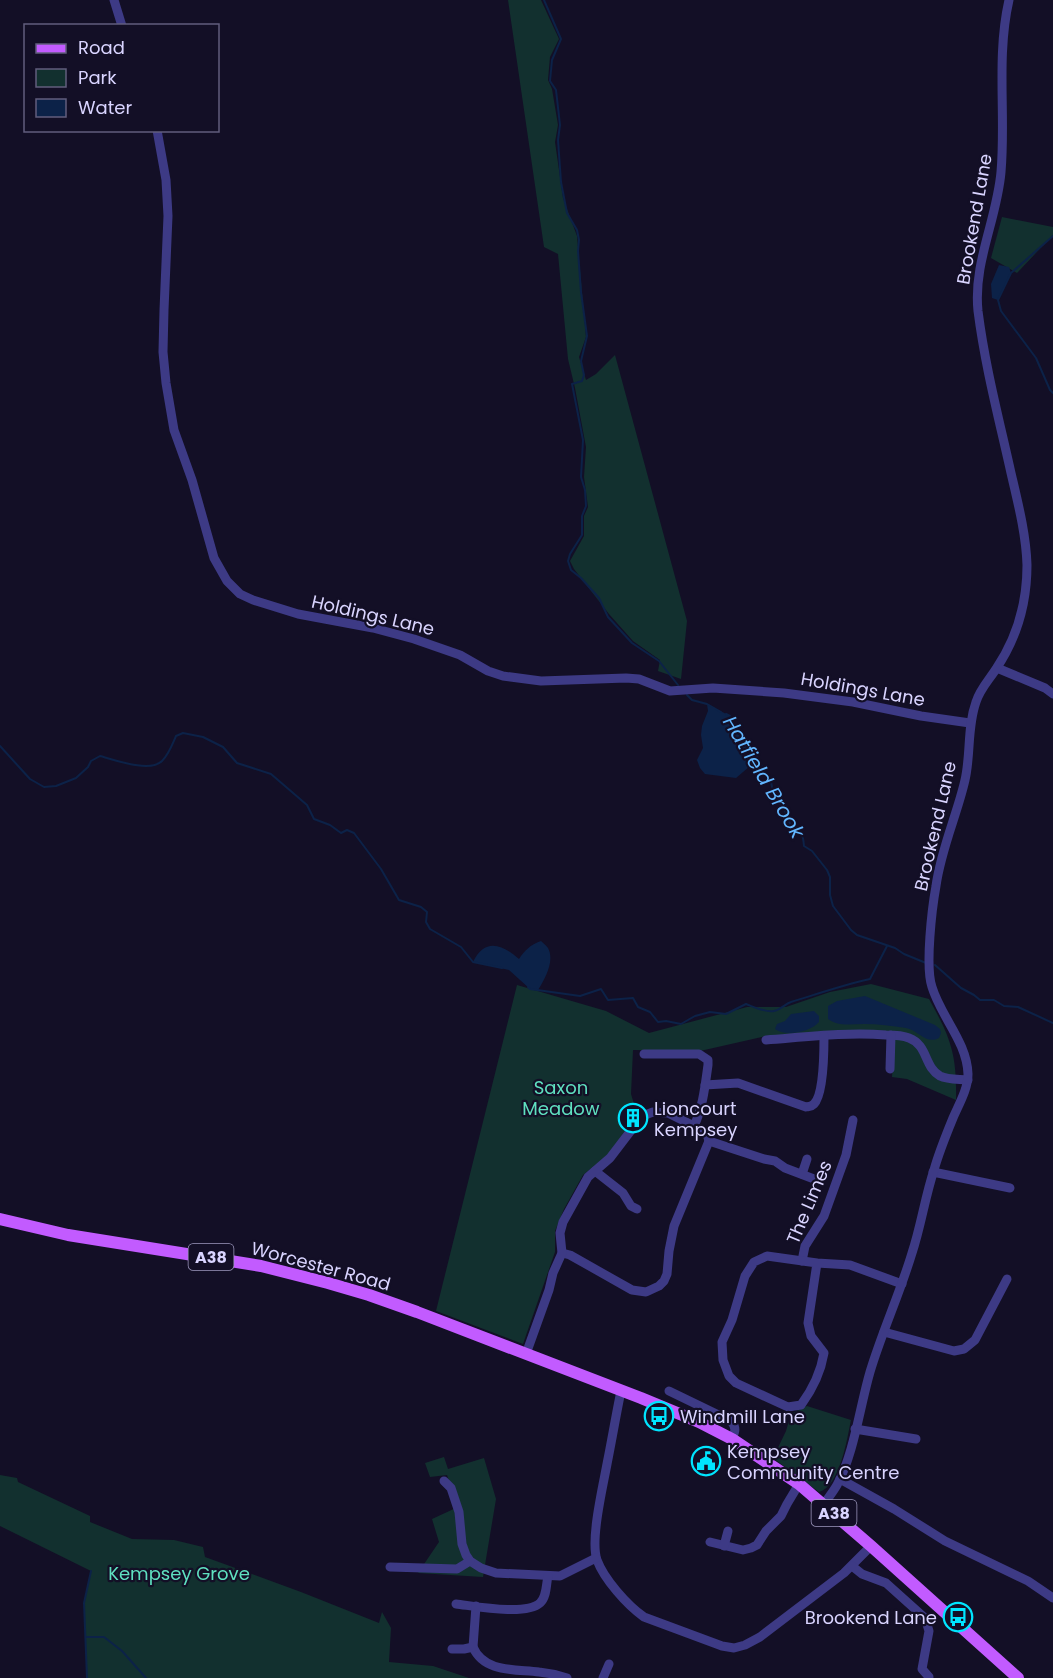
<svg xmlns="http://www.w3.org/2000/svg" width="1053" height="1678" viewBox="0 0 1053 1678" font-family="Poppins,sans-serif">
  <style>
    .green { fill: #12302f }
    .water { fill: #0c2248 }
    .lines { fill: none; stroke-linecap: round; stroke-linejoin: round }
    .stream { stroke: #0c2248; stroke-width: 2 }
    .minor { stroke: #3d3a85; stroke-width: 9 }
    .major { stroke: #c25bff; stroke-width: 12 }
    .labels { text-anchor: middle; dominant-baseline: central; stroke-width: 4.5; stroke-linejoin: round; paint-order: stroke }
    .shield { fill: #130f26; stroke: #9e99be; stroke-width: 1.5 }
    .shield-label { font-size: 16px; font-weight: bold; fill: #d9d4ff }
    .street-label { font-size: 18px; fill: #d9d4ff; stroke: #130f26 }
    .park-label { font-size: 18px; fill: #5fe0c0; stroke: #130f26 }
    .poi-label { font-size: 18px; fill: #d9d4ff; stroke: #130f26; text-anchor: start }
    .water-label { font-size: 20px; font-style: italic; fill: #62b6ff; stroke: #130f26 }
  </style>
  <rect width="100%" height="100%" fill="#130f26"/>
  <g class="green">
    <path d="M508 0H541L559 39 550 57 548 80 552 89 558 125 555 142 563 198 577 236 586 337 579 357 586 380 596 374 615 355 687 621 681 679 658 671 660 660 633 641 609 614 574 569 570 561 584 536V516L588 507 584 477 586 447 575 388 568 359 558 254 544 247Z"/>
    <path d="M1002 217 1053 227V235L1017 273 991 258Z"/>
    <path d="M871 984 929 999C951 1038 957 1055 956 1100L907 1079 892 1077 894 1034 766 1036 700 1051 633 1050 631 1094 637 1114 607 1156 583 1175 564 1209 555 1231V1252L523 1344 436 1311 517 985 606 1011 649 1033 747 1007H786L830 992Z"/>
    <path d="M807 1406 851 1420C847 1439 840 1486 819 1492L773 1458 786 1431 791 1414Z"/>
    <path d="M444 1457 448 1469 484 1458 496 1499 483 1577 418 1573 439 1542 432 1519 458 1507 447 1475 430 1477 425 1463Z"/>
    <path d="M0 1475 17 1478 18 1482 90 1516V1522L132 1539 174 1540 203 1547 205 1557 301 1592 379 1623 382 1612 391 1628 389 1662 433 1666 469 1678H87L84 1603 91 1571 0 1526Z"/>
  </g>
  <g class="water">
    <path d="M999 265 1009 267 1011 273 998 300 992 298 991 284Z"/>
    <path d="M707 704 730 716 734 733 748 742 762 767 750 766 736 778 705 774 700 768 697 760 703 748 701 735 702 726 708 711Z"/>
    <path d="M541 941C543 943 546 945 548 948 555 961 545 979 538 990L530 989 509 970 473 962C485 937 503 945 519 959 525 950 530 945 541 941Z"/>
    <path d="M865 996 935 1025 940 1029 941 1033 939 1038C926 1045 918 1030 906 1028 892 1026 878 1024 864 1024 851 1024 839 1027 828 1019V1006L837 1001Z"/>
    <path d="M814 1011 819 1016V1022C811 1032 785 1037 775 1029L777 1024 785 1021 791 1014Z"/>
  </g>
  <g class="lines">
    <g class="stream">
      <path d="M544 0 561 39 552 60 550 81 556 90 560 125 558 140 561 182 567 213 577 230 579 240 578 251 581 292 587 336 581 361 584 375 582 381 572 384 583 440 581 477 585 490 586 506 582 516V535L570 554 568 561 571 570 581 578 599 598 608 617 632 643 659 661 678 685"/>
      <path d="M1053 236 1011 273 998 300 1001 311 1036 358 1050 390 1053 393"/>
      <path d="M687 695 692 700 707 704 721 712"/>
      <path d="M726 714 730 716 734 733 748 742 771 782 775 801 783 806 791 826C802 830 803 834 804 846L812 851 827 870 830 877V895L833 906 851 930 857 935 895 948 904 954 926 963"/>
      <path d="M0 746 30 779 44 787 56 786 76 778 88 767 91 761 100 756C115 760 150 773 162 761 169 754 172 745 176 736L183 733 203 737 223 747 237 763 271 774 307 805 314 819 330 825 341 833 347 830 354 833 381 869 399 900 421 907 427 912 426 922 430 929 461 947 473 962 502 968"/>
      <path d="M935 965 961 988 974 995 980 1000H994L1004 1006 1018 1007 1053 1023"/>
      <path d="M528 987 530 989 580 996 601 989 608 1000 633 998 638 1007 650 1012 658 1022 666 1021 681 1024 695 1016 710 1012 726 1014 746 1004C754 1007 766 1013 774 1011 780 1010 785 1004 791 1002 817 994 843 985 870 979L887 946"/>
      <path d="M86 1637H104L122 1651 146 1678"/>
      <path d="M87 1678 84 1603 91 1571"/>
    </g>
    <g class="minor">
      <path d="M114 0 122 26"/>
      <path d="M157 130 166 180 168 216 164 310 163 352 166 383 174 430 192 480 214 558 227 581 240 594 253 600 298 614 373 628 414 639 460 655 488 671 503 676 541 681 626 678 639 679 670 691 713 688 784 693 853 702 921 716 970 723"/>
      <path d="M997 668 1045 688 1053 694"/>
      <path d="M766 1040C806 1037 846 1032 886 1035 894 1035 902 1035 909 1038 928 1045 924 1067 940 1076 948 1080 959 1079 968 1080"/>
      <path d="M644 1054H699L708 1060V1065C705 1086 703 1107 694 1126"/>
      <path d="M890 1069 891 1035"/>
      <path d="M705 1085 738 1083 806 1107C810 1106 811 1107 814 1104 824 1094 824 1050 824 1036"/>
      <path d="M595 1171 623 1193 631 1206 637 1209"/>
      <path d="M933 1172 1010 1188"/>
      <path d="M802 1174 807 1159"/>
      <path d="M562 1253 570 1255 632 1290 646 1292 659 1286 664 1281 667 1274 669 1251 674 1226 709 1141"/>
      <path d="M802 1261 805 1246 824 1216 846 1155 853 1120"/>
      <path d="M817 1263 767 1256 754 1262 745 1276 732 1320 722 1342 723 1360 729 1376 736 1383 788 1407 801 1405C812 1390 821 1371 824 1353L811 1336 808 1323 817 1263 850 1265 902 1284"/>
      <path d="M884 1332 954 1351 964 1349 975 1340 1007 1279"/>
      <path d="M526 1354 549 1290 553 1273 562 1253 560 1233 563 1222 588 1177 610 1158 639 1120 645 1115 653 1112 668 1113 694 1126 707 1134 709 1141 764 1159 775 1161 785 1168 814 1179"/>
      <path d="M621 1391C616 1415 612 1439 607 1464 603 1486 590 1540 597 1560 604 1579 627 1605 644 1617L722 1646 734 1648 745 1645 760 1637 844 1573 871 1546"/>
      <path d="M669 1391 731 1421C737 1428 735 1432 732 1439"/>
      <path d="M855 1429 916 1439"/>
      <path d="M840 1479 894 1509 945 1541 1028 1581 1053 1598"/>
      <path d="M444 1481 451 1488 459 1512 462 1544 466 1555 470 1561 481 1568 496 1573 560 1576 596 1558"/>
      <path d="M824 1504C828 1498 833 1492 837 1485 854 1454 860 1406 870 1372 882 1332 900 1293 912 1253 921 1226 925 1197 934 1170 939 1152 946 1135 953 1118 959 1104 968 1089 968 1074 967 1042 941 1017 932 987 925 967 932 908 936 886 941 849 957 815 965 780 971 754 967 727 976 702 980 689 989 680 996 669 1017 638 1027 603 1027 565 1026 534 1018 503 1011 473 999 419 985 366 978 311 973 263 997 219 1001 172 1006 115 996 57 1009 0"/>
      <path d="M710 1542 743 1550 751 1548 757 1545 766 1531 781 1516 787 1504 799 1484"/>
      <path d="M724 1546 728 1531"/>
      <path d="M852 1566 862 1574 886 1583 925 1618 929 1631 922 1669 929 1677"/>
      <path d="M390 1567 457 1569 470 1561"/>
      <path d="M456 1604C474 1606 526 1616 540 1603 547 1597 546 1584 548 1576"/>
      <path d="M473 1647C484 1673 516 1669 539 1672 549 1673 558 1675 567 1678"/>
      <path d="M452 1649H464L473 1647 476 1606"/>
      <path d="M603 1678 609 1664"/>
    </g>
    <path class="major" d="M0 1219 68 1235 261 1266 328 1283 369 1295 417 1312 641 1398 699 1422 732 1439 799 1484 871 1546 1018 1678"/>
  </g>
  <defs>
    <g id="building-ring" transform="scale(1.5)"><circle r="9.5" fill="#130f26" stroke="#00e5ff" stroke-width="1.5"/><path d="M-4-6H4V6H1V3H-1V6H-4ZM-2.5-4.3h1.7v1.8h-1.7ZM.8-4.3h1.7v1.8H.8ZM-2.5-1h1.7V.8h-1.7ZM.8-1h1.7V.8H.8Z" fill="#00e5ff"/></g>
    <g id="bus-ring" transform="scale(1.5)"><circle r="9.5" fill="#130f26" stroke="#00e5ff" stroke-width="1.5"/><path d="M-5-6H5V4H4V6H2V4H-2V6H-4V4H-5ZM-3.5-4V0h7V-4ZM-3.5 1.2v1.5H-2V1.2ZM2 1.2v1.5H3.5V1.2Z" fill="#00e5ff"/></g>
    <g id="civic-ring" transform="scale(1.5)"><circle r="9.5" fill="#130f26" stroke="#00e5ff" stroke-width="1.5"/><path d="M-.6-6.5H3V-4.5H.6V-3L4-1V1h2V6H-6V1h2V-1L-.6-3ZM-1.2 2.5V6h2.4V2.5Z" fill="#00e5ff"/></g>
  </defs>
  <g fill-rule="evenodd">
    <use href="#building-ring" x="633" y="1118"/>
    <use href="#bus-ring" x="659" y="1416"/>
    <use href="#civic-ring" x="706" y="1461"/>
    <use href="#bus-ring" x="958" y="1617"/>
  </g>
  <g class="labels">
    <g class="shield">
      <rect x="188.5" y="1244" width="45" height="26" rx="4.5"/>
      <rect x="811.5" y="1500" width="45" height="26" rx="4.5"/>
    </g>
    <g class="shield-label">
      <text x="211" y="1257">A38</text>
      <text x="834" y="1513">A38</text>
    </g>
    <g class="street-label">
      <text transform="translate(974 219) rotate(-80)">Brookend Lane</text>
      <text transform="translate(373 615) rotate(13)">Holdings Lane</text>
      <text transform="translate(863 689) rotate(10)">Holdings Lane</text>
      <text transform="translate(935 826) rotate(-77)">Brookend Lane</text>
      <text transform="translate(809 1202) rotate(-67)">The Limes</text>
      <text transform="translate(321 1266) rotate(15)">Worcester Road</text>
    </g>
    <g class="park-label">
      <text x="561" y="1087">Saxon<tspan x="561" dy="21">Meadow</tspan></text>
      <text x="179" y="1573">Kempsey Grove</text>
    </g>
    <g class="poi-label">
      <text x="654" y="1108">Lioncourt<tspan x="654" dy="21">Kempsey</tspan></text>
      <text x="680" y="1416">Windmill Lane</text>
      <text x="727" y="1451">Kempsey<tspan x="727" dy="21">Community Centre</tspan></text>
      <text x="937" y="1617" text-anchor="end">Brookend Lane</text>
    </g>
    <g class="water-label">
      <text transform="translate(764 777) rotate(59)">Hatfield Brook</text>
    </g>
  </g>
  <rect x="24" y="24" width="195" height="108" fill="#130f26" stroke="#625e7d" stroke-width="1.5"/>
  <rect x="36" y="44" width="30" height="9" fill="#c25bff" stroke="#625e7d" stroke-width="1.5"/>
  <text x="78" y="54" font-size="18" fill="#d9d4ff">Road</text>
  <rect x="36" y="69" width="30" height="18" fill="#12302f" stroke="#625e7d" stroke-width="1.5"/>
  <text x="78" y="84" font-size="18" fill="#d9d4ff">Park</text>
  <rect x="36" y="99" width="30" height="18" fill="#0c2248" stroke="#625e7d" stroke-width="1.5"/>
  <text x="78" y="114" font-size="18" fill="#d9d4ff">Water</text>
</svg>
